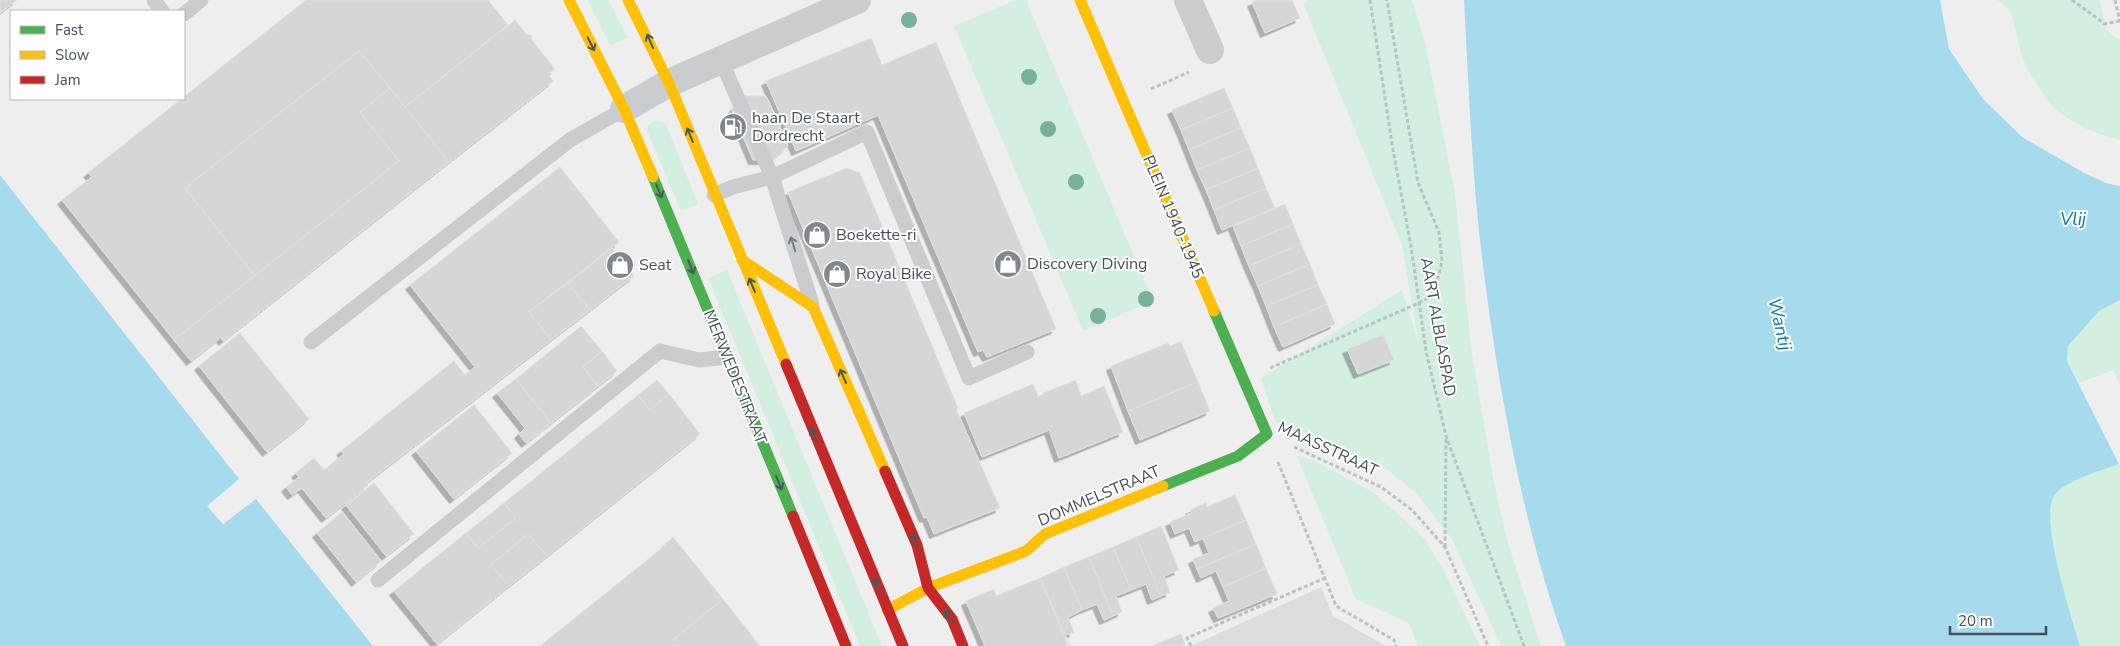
<svg xmlns="http://www.w3.org/2000/svg" width="2120" height="646" viewBox="0 0 2120 646" font-family="'Nunito Sans',sans-serif">
  <style>
    .education { fill: #ddddde }
    .green { fill: #d2efdf }
    .water { fill: #a6dbee }
    .building { fill: #d6d6d9; stroke: #e0e0e1; filter: url(#shadow) }
    .lines { fill: none; stroke-linecap: round; stroke-linejoin: round }
    .path { stroke: #b7c4c0; stroke-width: 3; stroke-dasharray: 4 2.5; stroke-linecap: butt }
    .lane { stroke: #cacdcf; stroke-width: 15 }
    .street { stroke: #cacdcf; stroke-width: 28 }
    .fast { stroke: #4caf50; stroke-width: 11 }
    .slow { stroke: #ffc107; stroke-width: 11 }
    .jam { stroke: #c62828; stroke-width: 11 }
    .tree { fill: #77b197 }
    .oneway { stroke: #465a5b }
    .oneway2 { stroke: #747c84 }
    .labels { text-anchor: middle; dominant-baseline: central; stroke-width: 4; stroke-linejoin: round; paint-order: stroke }
    .poi-label { font-size: 16px; fill: #45505c; stroke: #fff; text-anchor: start }
    .street-label { font-size: 16px; fill: #45505c; stroke: #fff }
    .water-label { font-size: 18px; font-style: italic; fill: #087ba4; stroke: #fff }
  </style>
  <defs>
    <filter id="shadow"><feDropShadow dx="-4.5" dy="4.5" stdDeviation="0" flood-color="#0004"/></filter>
  </defs>
  <rect width="100%" height="100%" fill="#efeeee"/>
  <path class="education" d="M1321 587 1333 616 1386 646H1191Z"/>
  <g class="green">
    <path d="M587 0H609L628 38 610 46Z"/>
    <path d="M1016 0H1026L1153 301 1083 331 954 26Z"/>
    <path d="M1310 0H1412L1425 42 1455 194 1472 354 1494 483 1507 540 1541 646H1501L1452 539 1416 493 1384 467 1275 421 1261 378 1402 290 1419 345 1402 245 1303 3Z"/>
    <path d="M1997 0H2100L2106 30 2120 40V140C2095 134 2071 124 2052 106 2044 98 2029 72 2024 61 2016 44 2017 7 1997 0Z"/>
    <path d="M656 120 666 124 698 204 681 211 647 130 648 125Z"/>
    <path d="M727 270 882 646H860L708 278Z"/>
    <path d="M2120 300V386L2113 370 2079 383 2067 361 2068 346 2099 311Z"/>
    <path d="M1297 456 1313 460 1373 492 1425 539 1444 571 1480 646H1418L1409 623 1356 599Z"/>
    <path d="M2120 464V646H2080C2072 619 2038 517 2054 496 2068 478 2100 472 2120 464Z"/>
  </g>
  <g class="water">
    <path d="M1464 0H1940L1949 49 1983 99 2022 137 2084 173 2106 183 2120 186V300L2099 311 2068 346 2067 361 2119 464C2101 471 2065 480 2054 496 2039 518 2072 619 2080 646H1566C1519 516 1493 360 1478 222 1471 149 1468 74 1464 0Z"/>
    <path d="M0 175 239 479 207 506 223 524 256 499 373 646H0Z"/>
  </g>
  <g class="building">
    <path d="M0 0H17L0 13Z"/>
    <path d="M306 0H488L508 25 405 107 359 51 185 188 255 276 174 340 62 200 92 177 88 173Z"/>
    <path d="M1257 0H1292L1300 18 1265 33 1252 2Z"/>
    <path d="M515 20 527 35H532L531 39 555 69 548 74 553 81 449 162 405 107Z"/>
    <path d="M871 38 882 65 936 42 1056 329 987 357 983 350 978 352 878 115 796 151 766 81Z"/>
    <path d="M359 51 390 88 360 112 399 161 255 276 185 188Z"/>
    <path d="M390 88 449 162 223 341 221 337 191 361 174 340 399 161 360 112Z"/>
    <path d="M1224 88 1233 108 1181 130 1172 110Z"/>
    <path d="M744 96H766L777 119 788 146 772 160H753L732 110Z"/>
    <path d="M1233 108 1241 128 1189 150 1181 130Z"/>
    <path d="M1241 128 1250 148 1197 170 1189 150Z"/>
    <path d="M1250 148 1258 168 1206 190 1197 170Z"/>
    <path d="M560 167 619 242 529 312 551 340 366 483 368 485 326 518 302 488 292 495 286 487 299 477 296 473 314 458 324 470 344 454 341 451 454 361 465 375 475 367 410 285Z"/>
    <path d="M847 168 860 173 958 408 956 409 1000 508 934 534 927 517 924 518 788 192Z"/>
    <path d="M1258 168 1266 188 1214 210 1206 190Z"/>
    <path d="M1266 188 1275 208 1222 230 1214 210Z"/>
    <path d="M1285 204 1293 224 1241 246 1233 226Z"/>
    <path d="M1293 224 1301 244 1249 266 1241 246Z"/>
    <path d="M1301 244 1310 264 1258 286 1249 266Z"/>
    <path d="M612 248 634 276 590 310 568 283Z"/>
    <path d="M1310 264 1318 285 1266 306 1258 286Z"/>
    <path d="M568 283 590 310 551 340 529 312Z"/>
    <path d="M1318 285 1327 304 1274 327 1266 306Z"/>
    <path d="M1327 304 1335 324 1283 347 1274 327Z"/>
    <path d="M581 326 602 351 583 367 598 386 551 423 516 379Z"/>
    <path d="M240 333 309 419 267 452 199 366Z"/>
    <path d="M1383 335 1394 360 1358 374 1347 349Z"/>
    <path d="M1181 342 1198 382 1128 411 1111 366 1168 343 1170 346Z"/>
    <path d="M602 351 617 371 598 386 583 367Z"/>
    <path d="M516 379 551 423 526 443 519 434 525 428 497 393Z"/>
    <path d="M657 380 669 394 650 410 638 395Z"/>
    <path d="M1076 380 1081 396 1104 386 1123 432 1059 458 1049 430 982 457 964 413 1033 384 1039 398 1044 396 1043 393Z"/>
    <path d="M1198 382 1210 411 1140 440 1128 411Z"/>
    <path d="M669 394 700 434 547 556 528 534 491 565 509 586 437 644 394 591 466 533 478 548 516 518 504 503 638 395 650 410Z"/>
    <path d="M474 405 512 453 454 499 416 451Z"/>
    <path d="M374 483 414 534 386 556 346 505Z"/>
    <path d="M1235 495 1246 520 1195 542 1189 528 1175 534 1170 522 1192 513 1190 510 1206 503 1207 507Z"/>
    <path d="M504 503 516 518 478 548 466 533Z"/>
    <path d="M342 512 381 561 356 582 317 533Z"/>
    <path d="M1246 520 1256 544 1197 569 1193 559 1209 553 1203 538Z"/>
    <path d="M1161 526 1179 570 1164 576 1170 592 1161 596 1136 537Z"/>
    <path d="M528 534 547 556 509 586 491 565Z"/>
    <path d="M673 537 723 599 666 646H540L661 549Z"/>
    <path d="M1136 537 1161 596 1152 600 1146 584 1131 590 1113 547Z"/>
    <path d="M1256 544 1266 568 1223 587 1216 571 1201 578 1197 569Z"/>
    <path d="M1113 547 1131 590 1116 596 1122 612 1113 616 1089 557Z"/>
    <path d="M1089 557 1113 616 1104 620 1097 604 1082 610 1064 567Z"/>
    <path d="M1064 567 1082 610 1068 617 1074 632 1065 635 1070 646 1040 578Z"/>
    <path d="M1266 568 1277 594 1218 618 1213 608 1229 601 1223 587Z"/>
    <path d="M1040 578 1068 646H985L966 601 994 589 996 596Z"/>
    <path d="M723 599 760 646H666L667 645Z"/>
    <path d="M1181 634 1185 645 1152 646Z"/>
  </g>
  <g class="lines">
    <g class="path">
      <path d="M1370 0 1393 150 1411 246 1426 351 1446 436 1524 646"/>
      <path d="M2072 0 2105 24 2119 21"/>
      <path d="M2115 0 2120 22"/>
      <path d="M1151 89 1189 72"/>
      <path d="M1270 368 1419 303 1434 294 1442 261 1439 232 1418 183 1387 0"/>
      <path d="M1294 447 1381 487 1412 510 1445 547 1488 646"/>
      <path d="M1278 462 1336 606 1394 640 1396 646"/>
      <path d="M1445 547 1446 439"/>
      <path d="M1191 646 1187 638 1325 578"/>
    </g>
    <g class="lane">
      <path d="M154 0 162 11"/>
      <path d="M184 14 201 0"/>
      <path d="M721 60 772 177 812 304"/>
      <path d="M714 195 733 187 772 177 867 132 969 378 1027 352"/>
      <path d="M311 342 570 140 624 109"/>
      <path d="M378 580 660 351 699 360 727 357"/>
    </g>
    <g class="street">
      <path d="M1188 0 1210 50"/>
      <path d="M624 109 669 83 857 0"/>
    </g>
    <g class="fast">
      <path d="M653 177 793 516"/>
      <path d="M1163 486 1238 456 1267 434 1214 311"/>
    </g>
    <g class="slow">
      <path d="M569 0 624 109 653 177"/>
      <path d="M628 0 669 83 786 364"/>
      <path d="M1080 0 1214 311"/>
      <path d="M742 260 813 307 885 471"/>
      <path d="M887 610 928 588 1026 551 1045 534 1163 486"/>
    </g>
    <g class="jam">
      <path d="M786 364 903 646"/>
      <path d="M885 471 917 545 928 588 952 619 963 646"/>
      <path d="M793 516 846 646"/>
    </g>
  </g>
  <g class="tree">
    <circle cx="909" cy="20" r="8"/>
    <circle cx="1029" cy="77" r="8"/>
    <circle cx="1048" cy="129" r="8"/>
    <circle cx="1076" cy="182" r="8"/>
    <circle cx="1146" cy="299" r="8"/>
    <circle cx="1098" cy="316" r="8"/>
  </g>
  <defs><path id="oneway-shaft" d="M-6 0H5M1.5-3L5.5 0L1.5 3" fill="none" stroke-width="1.6" stroke-linecap="round" stroke-linejoin="round" transform="scale(1.25)"/></defs>
  <g class="oneway">
    <use href="#oneway-shaft" transform="translate(650 41) rotate(-114)"/>
    <use href="#oneway-shaft" transform="translate(591 44) rotate(63)"/>
    <use href="#oneway-shaft" transform="translate(690 135) rotate(-112)"/>
    <use href="#oneway-shaft" transform="translate(659 191) rotate(67)"/>
    <use href="#oneway-shaft" transform="translate(691 267) rotate(68)"/>
    <use href="#oneway-shaft" transform="translate(752 285) rotate(-113)"/>
    <use href="#oneway-shaft" transform="translate(843 376) rotate(-114)"/>
    <use href="#oneway-shaft" transform="translate(814 435) rotate(-113)"/>
    <use href="#oneway-shaft" transform="translate(779 483) rotate(68)"/>
    <use href="#oneway-shaft" transform="translate(915 541) rotate(-111)"/>
    <use href="#oneway-shaft" transform="translate(877 585) rotate(-113)"/>
    <use href="#oneway-shaft" transform="translate(948 616) rotate(-124)"/>
  </g>
  <use class="oneway2" href="#oneway-shaft" transform="translate(793 244) rotate(-108)"/>
  <defs>
    <g id="fuel-disc" transform="scale(1.4375)"><circle r="9.5" fill="#80878f" stroke="#fff"/><path d="M-5.5-6h7V0h2V4h1.3V-2.5L3-4.5l.8-.8L6-3V5H2.5V1h-1V6h-7ZM-4.2-4.7v3.2H.2V-4.7Z" fill="#fff"/></g>
    <g id="shop-disc" transform="scale(1.4375)"><circle r="9.5" fill="#80878f" stroke="#fff"/><path d="M-5-2.5h2.3a2.7 3.5 0 0 1 5.4 0H5L5.5 6h-11ZM-1.5-2.5h3a1.5 2.3 0 0 0-3 0Z" fill="#fff"/></g>
  </defs>
  <g fill-rule="evenodd">
    <use href="#fuel-disc" x="733" y="127"/>
    <use href="#shop-disc" x="817" y="235"/>
    <use href="#shop-disc" x="1008" y="264"/>
    <use href="#shop-disc" x="620" y="265"/>
    <use href="#shop-disc" x="837" y="274"/>
  </g>
  <g class="labels">
    <g class="poi-label">
      <text x="752" y="118">haan De Staart<tspan x="752" dy="18">Dordrecht</tspan></text>
      <text x="836" y="235">Boekette-ri</text>
      <text x="1027" y="264">Discovery Diving</text>
      <text x="639" y="265">Seat</text>
      <text x="856" y="274">Royal Bike</text>
    </g>
    <g class="street-label">
      <text transform="translate(1173 217) rotate(67)">PLEIN 1940-1945</text>
      <text transform="translate(1438 327) rotate(80)">AART ALBLASPAD</text>
      <text transform="translate(735 377) rotate(68)">MERWEDESTRAAT</text>
      <text transform="translate(1328 449) rotate(25)">MAASSTRAAT</text>
      <text transform="translate(1099 496) rotate(-23)">DOMMELSTRAAT</text>
    </g>
    <g class="water-label">
      <text x="2073" y="219">Vlij</text>
      <text transform="translate(1780 324) rotate(77)">Wantij</text>
    </g>
  </g>
  <rect x="10" y="10" width="175" height="90" fill="#ffffff" stroke="#b5b9be"/>
  <rect x="20" y="26" width="25" height="8" fill="#4caf50" stroke="#b5b9be"/>
  <text x="55" y="35" font-size="15" fill="#45505c">Fast</text>
  <rect x="20" y="51" width="25" height="8" fill="#ffc107" stroke="#b5b9be"/>
  <text x="55" y="60" font-size="15" fill="#45505c">Slow</text>
  <rect x="20" y="76" width="25" height="8" fill="#c62828" stroke="#b5b9be"/>
  <text x="55" y="85" font-size="15" fill="#45505c">Jam</text>
  <path d="M1950 626v8h96v-8" fill="none" stroke="#45505c" stroke-width="2.5"/>
  <text x="1958" y="626" font-size="15" fill="#45505c" stroke="#ffffff" stroke-width="4" paint-order="stroke">20 m</text>
</svg>
